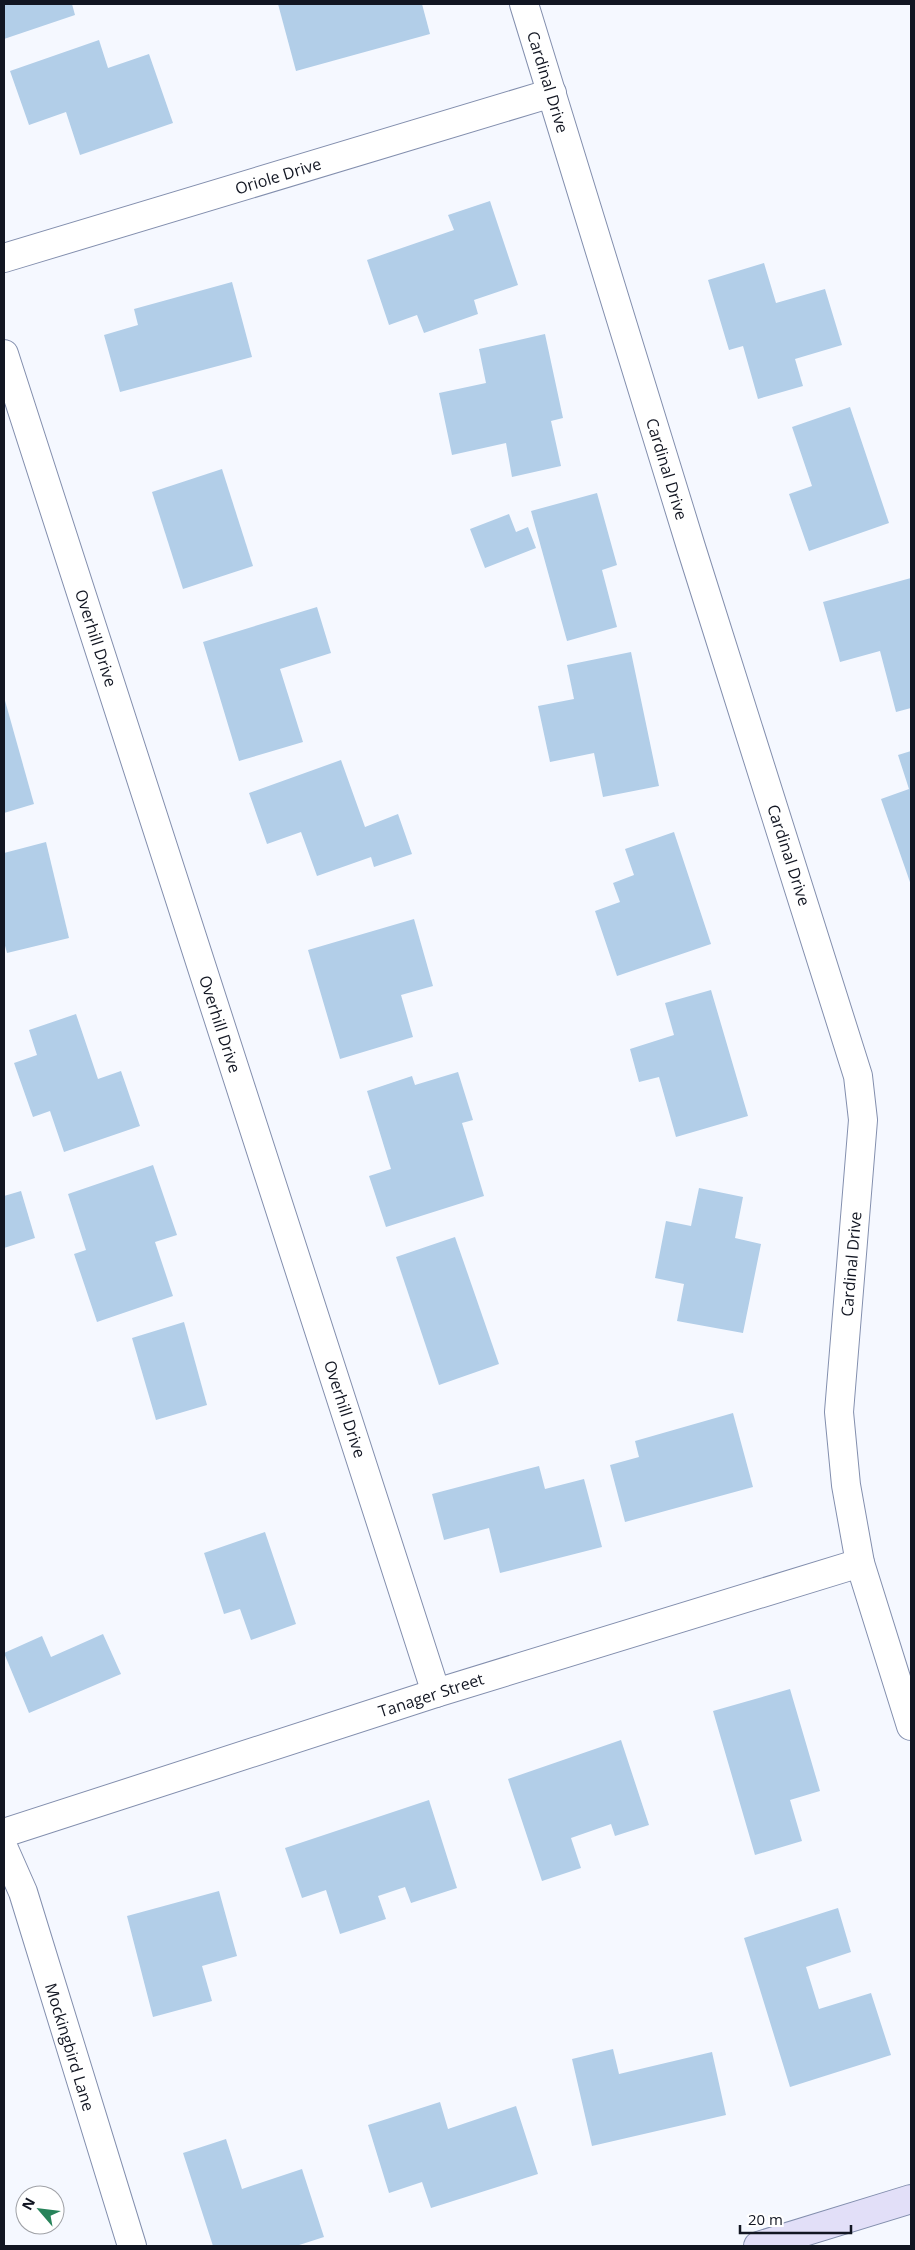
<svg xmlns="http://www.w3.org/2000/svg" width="915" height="2250" viewBox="0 0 915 2250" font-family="'Open Sans',sans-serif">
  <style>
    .building { fill: #b2cee8 }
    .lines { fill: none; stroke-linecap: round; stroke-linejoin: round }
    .street-casing { stroke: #838fae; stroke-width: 30 }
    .secondary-casing { stroke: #838fae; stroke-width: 30 }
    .street { stroke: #fff; stroke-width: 28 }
    .secondary { stroke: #e2dff8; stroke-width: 28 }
    .labels { text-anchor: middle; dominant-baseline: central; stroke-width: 5; stroke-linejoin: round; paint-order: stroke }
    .street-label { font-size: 16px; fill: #121622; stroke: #fff }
  </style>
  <rect width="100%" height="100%" fill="#f5f8ff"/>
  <g class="building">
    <path d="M4 4H72L75 15 4 39Z"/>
    <path d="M278 4H422L430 34 296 71Z"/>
    <path d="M99 40 108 68 149 54 173 123 80 155 66 112 29 125 10 71Z"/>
    <path d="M490 201 518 285 474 300 478 314 424 333 417 315 389 325 367 260 454 230 448 215Z"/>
    <path d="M764 263 776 303 825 289 842 345 795 359 803 386 758 399 743 346 729 350 708 280Z"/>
    <path d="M232 282 252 357 120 392 104 335 138 325 134 309Z"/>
    <path d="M545 334 563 418 551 421 561 466 512 477 506 443 452 455 439 393 486 383 479 349Z"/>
    <path d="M850 407 889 523 809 551 789 494 812 486 792 427Z"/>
    <path d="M222 469 253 566 183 589 152 492Z"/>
    <path d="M597 493 617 565 602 570 617 627 567 641 531 511Z"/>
    <path d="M509 514 516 532 528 527 536 548 485 568 470 529Z"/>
    <path d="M911 578V708L896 712 880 651 840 662 823 602Z"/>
    <path d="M317 607 331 653 280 669 303 742 239 761 203 642Z"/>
    <path d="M631 652 659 786 603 797 594 753 550 762 538 706 574 699 567 665Z"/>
    <path d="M4 697 34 804 4 813Z"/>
    <path d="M911 751V885L881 799 909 789 898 755Z"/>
    <path d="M341 760 365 827 398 814 412 854 374 867 371 857 317 876 301 832 267 844 249 793Z"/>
    <path d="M674 832 711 944 617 976 595 911 620 902 613 883 634 875 625 849Z"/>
    <path d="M46 842 69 938 7 953 4 942V853Z"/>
    <path d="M414 919 433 986 401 995 413 1037 340 1059 308 950Z"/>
    <path d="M711 990 748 1116 676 1137 659 1077 639 1082 630 1049 674 1035 665 1003Z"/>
    <path d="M76 1014 98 1079 121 1071 140 1126 64 1152 50 1111 33 1117 14 1063 37 1055 29 1030Z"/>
    <path d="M458 1072 473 1120 462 1123 484 1196 386 1227 369 1176 391 1169 367 1091 412 1076 415 1085Z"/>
    <path d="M153 1165 177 1235 155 1242 173 1296 97 1322 74 1254 86 1250 68 1194Z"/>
    <path d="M699 1188 743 1197 735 1238 761 1244 743 1333 677 1321 684 1284 655 1278 666 1221 691 1226Z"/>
    <path d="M21 1191 35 1238 4 1248V1196Z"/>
    <path d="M455 1237 499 1364 439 1385 396 1257Z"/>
    <path d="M184 1322 207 1405 156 1420 132 1338Z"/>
    <path d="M733 1413 753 1487 625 1522 610 1465 639 1457 635 1441Z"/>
    <path d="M539 1466 545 1489 584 1479 602 1547 500 1573 489 1528 444 1540 432 1494Z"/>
    <path d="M265 1532 296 1624 251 1640 240 1609 224 1614 204 1553Z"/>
    <path d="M103 1634 121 1674 29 1713 4 1653 42 1636 51 1657Z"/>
    <path d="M790 1689 820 1791 790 1800 802 1841 755 1855 713 1711Z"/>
    <path d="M621 1740 649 1825 615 1836 611 1824 571 1838 581 1868 542 1881 508 1779Z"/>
    <path d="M429 1800 457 1888 411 1903 405 1887 378 1896 386 1919 340 1934 326 1890 302 1898 285 1848Z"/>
    <path d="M219 1891 237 1956 202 1966 212 2001 153 2017 127 1916Z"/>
    <path d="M838 1908 851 1952 806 1967 819 2009 871 1993 891 2055 790 2087 744 1938Z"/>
    <path d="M613 2049 619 2074 712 2052 726 2115 592 2146 572 2059Z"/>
    <path d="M440 2102 448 2129 516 2106 538 2174 431 2208 422 2182 389 2193 368 2125Z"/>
    <path d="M226 2139 242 2189 302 2169 324 2237 296 2246H213L183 2153Z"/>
  </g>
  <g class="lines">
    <g class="street-casing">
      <g id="street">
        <path d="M524 4 691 547 858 1076 863 1120 839 1412 846 1485 860 1563 911 1726"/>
        <path d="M4 258 552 93"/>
        <path d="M4 354 436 1693"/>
        <path d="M4 1833 436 1693 860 1563"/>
        <path d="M4 1849 23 1892 132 2246"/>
      </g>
    </g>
    <g class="secondary-casing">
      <path id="secondary" d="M758 2246 911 2199"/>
    </g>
    <use href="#street" class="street"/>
    <use href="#secondary" class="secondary"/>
  </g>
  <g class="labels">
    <g class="street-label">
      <text transform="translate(548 82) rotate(73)">Cardinal Drive</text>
      <text transform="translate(278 176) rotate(-17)">Oriole Drive</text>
      <text transform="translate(667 469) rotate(73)">Cardinal Drive</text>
      <text transform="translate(96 638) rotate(72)">Overhill Drive</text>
      <text transform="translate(789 855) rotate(72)">Cardinal Drive</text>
      <text transform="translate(220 1024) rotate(72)">Overhill Drive</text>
      <text transform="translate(851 1264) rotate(-85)">Cardinal Drive</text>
      <text transform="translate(345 1409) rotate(72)">Overhill Drive</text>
      <text transform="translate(431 1695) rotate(-18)">Tanager Street</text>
      <text transform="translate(70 2047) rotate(73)">Mockingbird Lane</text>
    </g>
  </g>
  <rect width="915" height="2250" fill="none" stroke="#121622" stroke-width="10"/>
  <g transform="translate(40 2210) rotate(298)"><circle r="24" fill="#ffffff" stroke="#a0a2a7"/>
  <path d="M0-4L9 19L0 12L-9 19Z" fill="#27835a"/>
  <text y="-8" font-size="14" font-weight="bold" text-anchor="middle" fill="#121622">N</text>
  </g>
  <path d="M740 2225v8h111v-8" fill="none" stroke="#121622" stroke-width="2.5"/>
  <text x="748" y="2225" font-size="15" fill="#121622" stroke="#ffffff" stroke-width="4" paint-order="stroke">20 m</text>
</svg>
